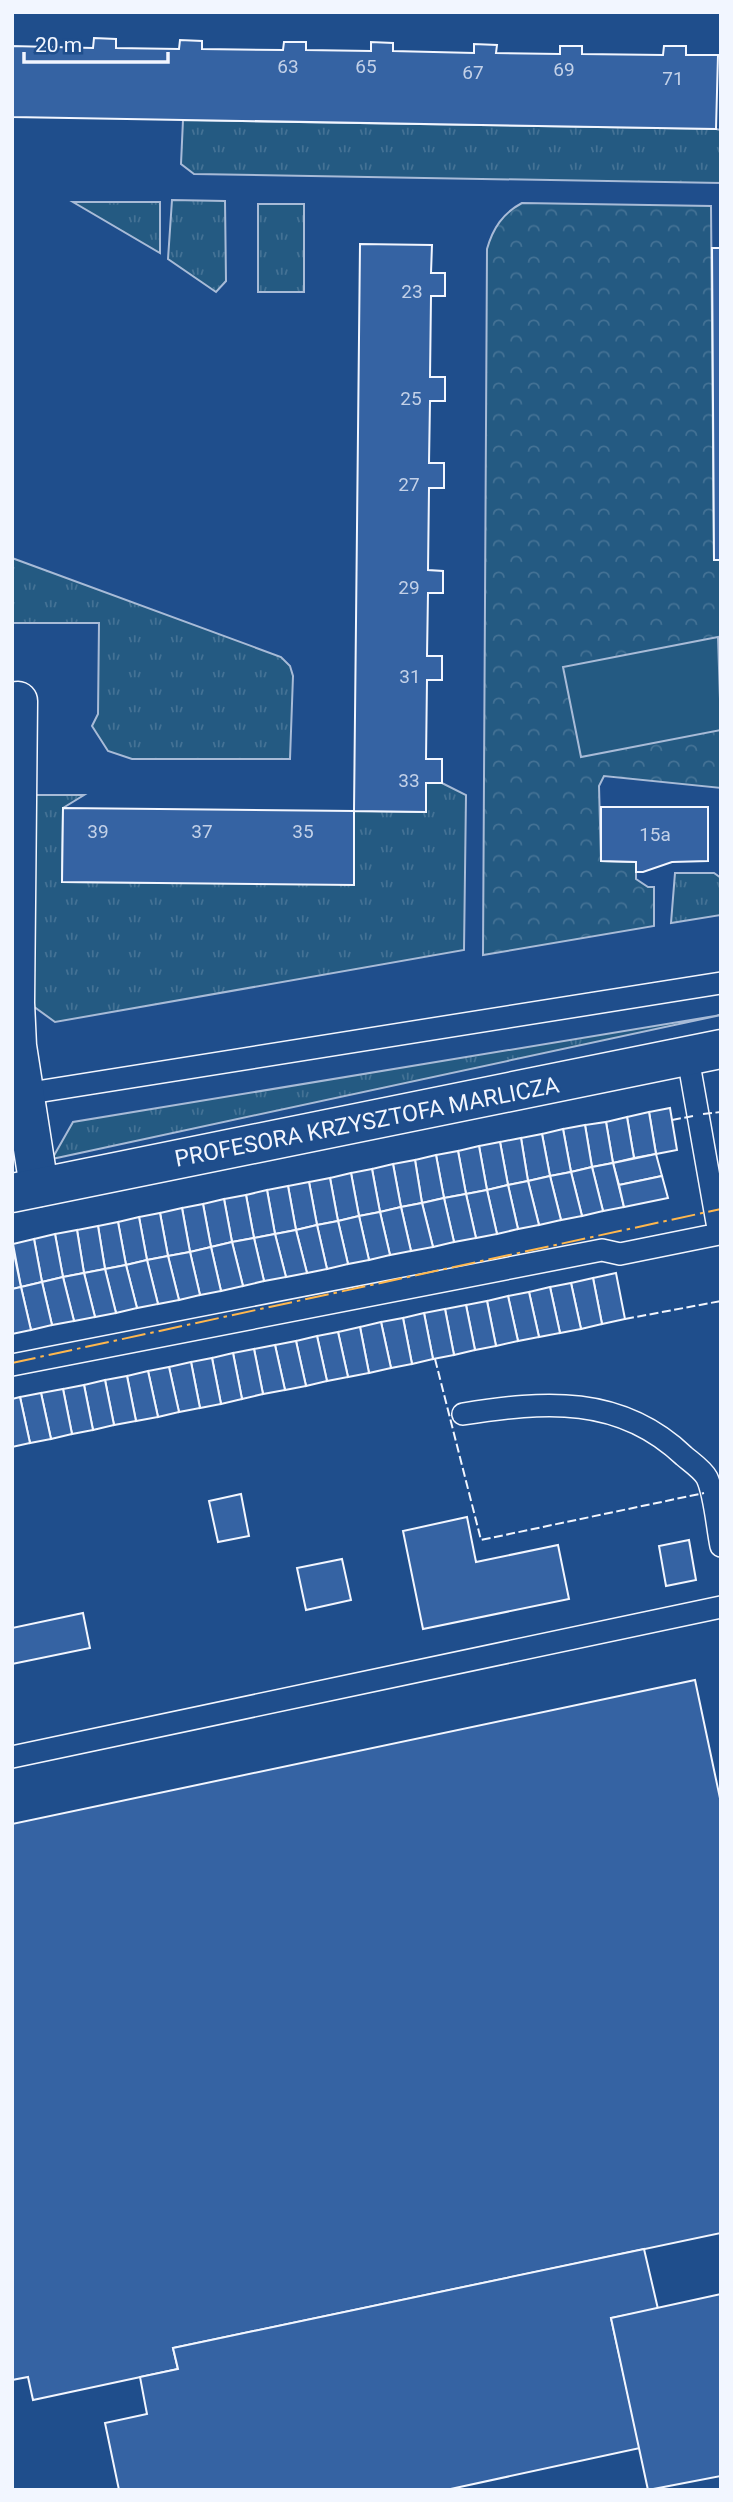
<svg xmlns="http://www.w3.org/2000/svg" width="733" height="2502" viewBox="0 0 733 2502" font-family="Roboto,sans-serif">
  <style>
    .grass { fill: url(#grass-tufts); stroke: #a8bbd7; stroke-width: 2 }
    .park { fill: url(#park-crowns); stroke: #a8bbd7; stroke-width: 2 }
    .pitch { fill: #245a82; stroke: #a8bbd7; stroke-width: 2 }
    .building { fill: #3563a3; stroke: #f2f6ff; stroke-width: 2 }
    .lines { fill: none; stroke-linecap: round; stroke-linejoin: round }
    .service-casing { stroke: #f2f6ff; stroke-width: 24 }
    .minor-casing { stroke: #f2f6ff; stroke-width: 41 }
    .service { stroke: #1f4e8c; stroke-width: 21 }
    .minor { stroke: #1f4e8c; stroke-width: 38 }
    .fence { stroke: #f2f6ff; stroke-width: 2; stroke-dasharray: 9 3.5; stroke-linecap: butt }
    .power { stroke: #ffb74d; stroke-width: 2; stroke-dasharray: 24 5 3.5 5; stroke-linecap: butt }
    .labels { text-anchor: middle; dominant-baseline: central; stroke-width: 5; stroke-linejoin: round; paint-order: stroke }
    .number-label { font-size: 19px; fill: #c3d1e8 }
    .street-label { font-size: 23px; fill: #f2f6ff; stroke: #1f4e8c }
  </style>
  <defs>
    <pattern id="grass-tufts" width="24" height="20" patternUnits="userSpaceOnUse" patternTransform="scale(1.75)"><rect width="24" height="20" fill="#245a82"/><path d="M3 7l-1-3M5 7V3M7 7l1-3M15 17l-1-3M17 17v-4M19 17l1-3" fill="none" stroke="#447295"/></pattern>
    <pattern id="park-crowns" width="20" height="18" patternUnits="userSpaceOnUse" patternTransform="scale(1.75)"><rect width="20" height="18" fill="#245a82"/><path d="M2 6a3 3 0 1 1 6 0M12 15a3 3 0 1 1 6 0" fill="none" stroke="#447295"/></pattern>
  </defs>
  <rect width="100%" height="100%" fill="#1f4e8c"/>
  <g class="grass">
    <path d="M183 120 716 129 721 130V183L194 174 181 164Z"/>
    <path d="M172 200 225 201 226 281 216 292 168 259Z"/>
    <path d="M73 202H160V253Z"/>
    <rect x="258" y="204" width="46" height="88"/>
    <path d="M12 558 281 657 290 666 293 676 290 759H132L108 751 92 726 98 714 99 623H12Z"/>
    <path d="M426 783H442L466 795 464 950 55 1022 33 1006 27 795H84L63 808 62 882 354 884V811L425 812Z"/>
    <path d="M675 873H714L721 878V915L671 923Z"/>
    <path d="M721 1015 52 1159 73 1122Z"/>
  </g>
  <path class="park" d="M522 203 711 206 714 559 721 560V788L604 776 599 786 601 861 636 862V879L648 887H654V926L483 955 487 249C493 228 503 213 522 203Z"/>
  <path class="pitch" d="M718 637 721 730 581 757 563 667Z"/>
  <g class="building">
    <path d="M94 38 116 39V48L179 49 180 40 202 41V49L283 50 284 42H306V50L371 51V42L393 43V51L474 53V44L497 45 496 53 560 54V46H582V54L663 55 664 46H686V55H718L716 129 12 117V46L93 48Z"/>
    <path d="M360 244 432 245 431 273H445V296H431L430 377H445V401H430L429 463H444V488H429L428 570 443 571V593H428L427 656H442V680H427L426 759H442V783H426V812L354 811Z"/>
    <path d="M712 248H721V560H714Z"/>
    <path d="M601 807H708V861L672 862 643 872H636V862L601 861Z"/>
    <path d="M63 808 354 811V885L62 882Z"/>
    <path d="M670 1108 677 1150 656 1154 649 1112Z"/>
    <path d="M649 1112 656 1154 634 1158 627 1117Z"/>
    <path d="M627 1117 634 1158 613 1163 606 1122Z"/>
    <path d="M606 1122 613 1163 592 1167 585 1125Z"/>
    <path d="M585 1125 592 1167 571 1172 563 1129Z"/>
    <path d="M563 1129 571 1172 550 1176 542 1134Z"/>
    <path d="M542 1134 550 1176 528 1181 521 1138Z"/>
    <path d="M521 1138 528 1181 508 1185 500 1142Z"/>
    <path d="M500 1142 508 1185 487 1190 479 1146Z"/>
    <path d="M479 1146 487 1190 466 1194 458 1151Z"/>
    <path d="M458 1151 466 1194 444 1198 436 1155Z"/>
    <path d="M656 1154 662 1176 619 1185 613 1163Z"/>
    <path d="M436 1155 444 1198 422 1203 415 1160Z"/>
    <path d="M415 1160 422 1203 401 1207 393 1164Z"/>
    <path d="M613 1163 624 1207 603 1211 592 1167Z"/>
    <path d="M393 1164 401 1207 380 1212 372 1169Z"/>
    <path d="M592 1167 603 1211 582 1216 571 1172Z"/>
    <path d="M372 1169 380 1212 359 1216 351 1173Z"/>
    <path d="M571 1172 582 1216 561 1220 550 1176Z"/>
    <path d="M351 1173 359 1216 338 1221 330 1178Z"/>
    <path d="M550 1176 561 1220 539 1225 528 1181Z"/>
    <path d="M662 1176 668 1198 624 1207 619 1185Z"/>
    <path d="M330 1178 338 1221 317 1225 309 1182Z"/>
    <path d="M528 1181 539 1225 518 1229 508 1185Z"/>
    <path d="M309 1182 317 1225 296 1230 288 1186Z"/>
    <path d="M508 1185 518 1229 497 1234 487 1190Z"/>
    <path d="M288 1186 296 1230 275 1234 267 1190Z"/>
    <path d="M267 1190 275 1234 254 1238 246 1195Z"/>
    <path d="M487 1190 497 1234 476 1238 466 1194Z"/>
    <path d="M466 1194 476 1238 454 1242 444 1198Z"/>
    <path d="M246 1195 254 1238 232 1242 224 1199Z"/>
    <path d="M444 1198 454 1242 433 1247 422 1203Z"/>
    <path d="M224 1199 232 1242 211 1247 203 1204Z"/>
    <path d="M422 1203 433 1247 411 1251 401 1207Z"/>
    <path d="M203 1204 211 1247 190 1252 182 1208Z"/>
    <path d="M401 1207 411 1251 390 1255 380 1212Z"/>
    <path d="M182 1208 190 1252 168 1256 160 1213Z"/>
    <path d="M380 1212 390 1255 369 1260 359 1216Z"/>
    <path d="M160 1213 168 1256 147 1260 139 1217Z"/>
    <path d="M359 1216 369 1260 348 1264 338 1221Z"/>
    <path d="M139 1217 147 1260 126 1265 118 1222Z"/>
    <path d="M338 1221 348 1264 327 1269 317 1225Z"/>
    <path d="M118 1222 126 1265 105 1269 98 1226Z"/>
    <path d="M317 1225 327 1269 307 1273 296 1230Z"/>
    <path d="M98 1226 105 1269 84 1273 77 1230Z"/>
    <path d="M77 1230 84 1273 63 1277 55 1234Z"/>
    <path d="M296 1230 307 1273 286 1277 275 1234Z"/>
    <path d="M55 1234 63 1277 42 1282 34 1239Z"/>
    <path d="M275 1234 286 1277 264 1281 254 1238Z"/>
    <path d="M254 1238 264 1281 243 1286 232 1242Z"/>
    <path d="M34 1239 42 1282 21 1287 13 1244Z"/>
    <path d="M232 1242 243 1286 221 1291 211 1247Z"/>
    <path d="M12 1244 21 1287 12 1289Z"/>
    <path d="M211 1247 221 1291 200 1295 190 1252Z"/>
    <path d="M190 1252 200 1295 179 1300 168 1256Z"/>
    <path d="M168 1256 179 1300 158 1304 147 1260Z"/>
    <path d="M147 1260 158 1304 137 1308 126 1265Z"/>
    <path d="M126 1265 137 1308 116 1313 105 1269Z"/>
    <path d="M105 1269 116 1313 95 1317 84 1273Z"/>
    <path d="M84 1273 95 1317 74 1321 63 1277Z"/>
    <path d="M616 1273 625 1319 602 1324 593 1278Z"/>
    <path d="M63 1277 74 1321 52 1325 42 1282Z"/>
    <path d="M593 1278 602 1324 581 1329 571 1283Z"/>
    <path d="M42 1282 52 1325 31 1330 21 1287Z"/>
    <path d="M571 1283 581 1329 560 1333 550 1287Z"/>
    <path d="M21 1287 31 1330 12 1334V1289Z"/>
    <path d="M550 1287 560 1333 539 1337 529 1292Z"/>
    <path d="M529 1292 539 1337 518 1341 508 1296Z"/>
    <path d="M508 1296 518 1341 496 1346 487 1301Z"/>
    <path d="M487 1301 496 1346 475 1350 466 1305Z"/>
    <path d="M466 1305 475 1350 454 1355 445 1309Z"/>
    <path d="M445 1309 454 1355 433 1359 424 1313Z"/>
    <path d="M424 1313 433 1359 412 1364 403 1318Z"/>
    <path d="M403 1318 412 1364 391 1368 381 1322Z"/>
    <path d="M381 1322 391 1368 369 1373 360 1327Z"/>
    <path d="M360 1327 369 1373 348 1377 338 1332Z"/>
    <path d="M338 1332 348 1377 327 1381 317 1336Z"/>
    <path d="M317 1336 327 1381 306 1386 296 1341Z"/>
    <path d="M296 1341 306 1386 285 1390 275 1345Z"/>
    <path d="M275 1345 285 1390 263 1394 254 1349Z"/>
    <path d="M254 1349 263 1394 242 1399 233 1353Z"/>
    <path d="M233 1353 242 1399 221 1404 212 1358Z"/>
    <path d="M212 1358 221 1404 200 1408 191 1362Z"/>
    <path d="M191 1362 200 1408 179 1412 169 1367Z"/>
    <path d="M169 1367 179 1412 158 1417 148 1371Z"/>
    <path d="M148 1371 158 1417 136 1421 127 1376Z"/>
    <path d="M127 1376 136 1421 114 1425 105 1380Z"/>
    <path d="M105 1380 114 1425 93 1430 84 1385Z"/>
    <path d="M84 1385 93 1430 72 1434 63 1389Z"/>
    <path d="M63 1389 72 1434 51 1439 41 1393Z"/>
    <path d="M41 1393 51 1439 30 1443 20 1397Z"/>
    <path d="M20 1397 30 1443 12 1447V1399Z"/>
    <path d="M241 1494 249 1536 218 1542 209 1501Z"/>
    <path d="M467 1517 476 1562 558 1545 569 1599 423 1629 403 1531Z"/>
    <path d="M689 1540 696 1580 666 1586 659 1546Z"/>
    <path d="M342 1559 351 1600 306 1610 297 1568Z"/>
    <path d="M83 1613 90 1648 12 1664V1628Z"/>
    <path d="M695 1680 721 1803V2233L173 2348 178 2369 33 2400 28 2377 12 2380V1824Z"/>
    <path d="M644 2249 658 2309 611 2318 640 2448 446 2490H119L105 2423 147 2414 140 2377 178 2369 173 2348Z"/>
    <path d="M721 2294V2476L648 2490 611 2318Z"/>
  </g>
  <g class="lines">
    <g class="service-casing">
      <g id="service">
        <path d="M24 1094 721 983"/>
        <path d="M12 1365 602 1250 620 1254 719 1234 688 1058"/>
        <path d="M463 1414C545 1401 620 1395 684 1456 691 1462 703 1470 707 1478 715 1495 717 1527 721 1546"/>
        <path d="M12 1757 721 1607"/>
      </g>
    </g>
    <g class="minor-casing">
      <g id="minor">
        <path d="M18 701 15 1003 17 1046 39 1187"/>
        <path d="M12 1193 721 1049"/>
      </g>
    </g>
    <use href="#service" class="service"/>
    <use href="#minor" class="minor"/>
    <g class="fence">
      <path d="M703 1114 721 1112"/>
      <path d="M672 1120 693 1116"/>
      <path d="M625 1319 721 1301"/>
      <path d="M435 1359 481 1540 704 1493"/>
    </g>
    <path class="power" d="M12 1363 721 1209"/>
  </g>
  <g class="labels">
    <g class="number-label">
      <text x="288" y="66">63</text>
      <text x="366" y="66">65</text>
      <text x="564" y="69">69</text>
      <text x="473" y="72">67</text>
      <text x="673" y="78">71</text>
      <text x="412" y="291">23</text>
      <text x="411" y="398">25</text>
      <text x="409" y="484">27</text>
      <text x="409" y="587">29</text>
      <text x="410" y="676">31</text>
      <text x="409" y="780">33</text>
      <text x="98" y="831">39</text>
      <text x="202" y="831">37</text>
      <text x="303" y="831">35</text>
      <text x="655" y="834">15a</text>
    </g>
    <g class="street-label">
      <text transform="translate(367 1122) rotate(-11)">PROFESORA KRZYSZTOFA MARLICZA</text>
    </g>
  </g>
  <rect width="733" height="2502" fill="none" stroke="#f2f6ff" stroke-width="28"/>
  <path d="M24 52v10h144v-10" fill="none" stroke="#f2f6ff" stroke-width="3.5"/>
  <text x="35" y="52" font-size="21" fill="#f2f6ff" stroke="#1f4e8c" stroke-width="5" paint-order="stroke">20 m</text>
</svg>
